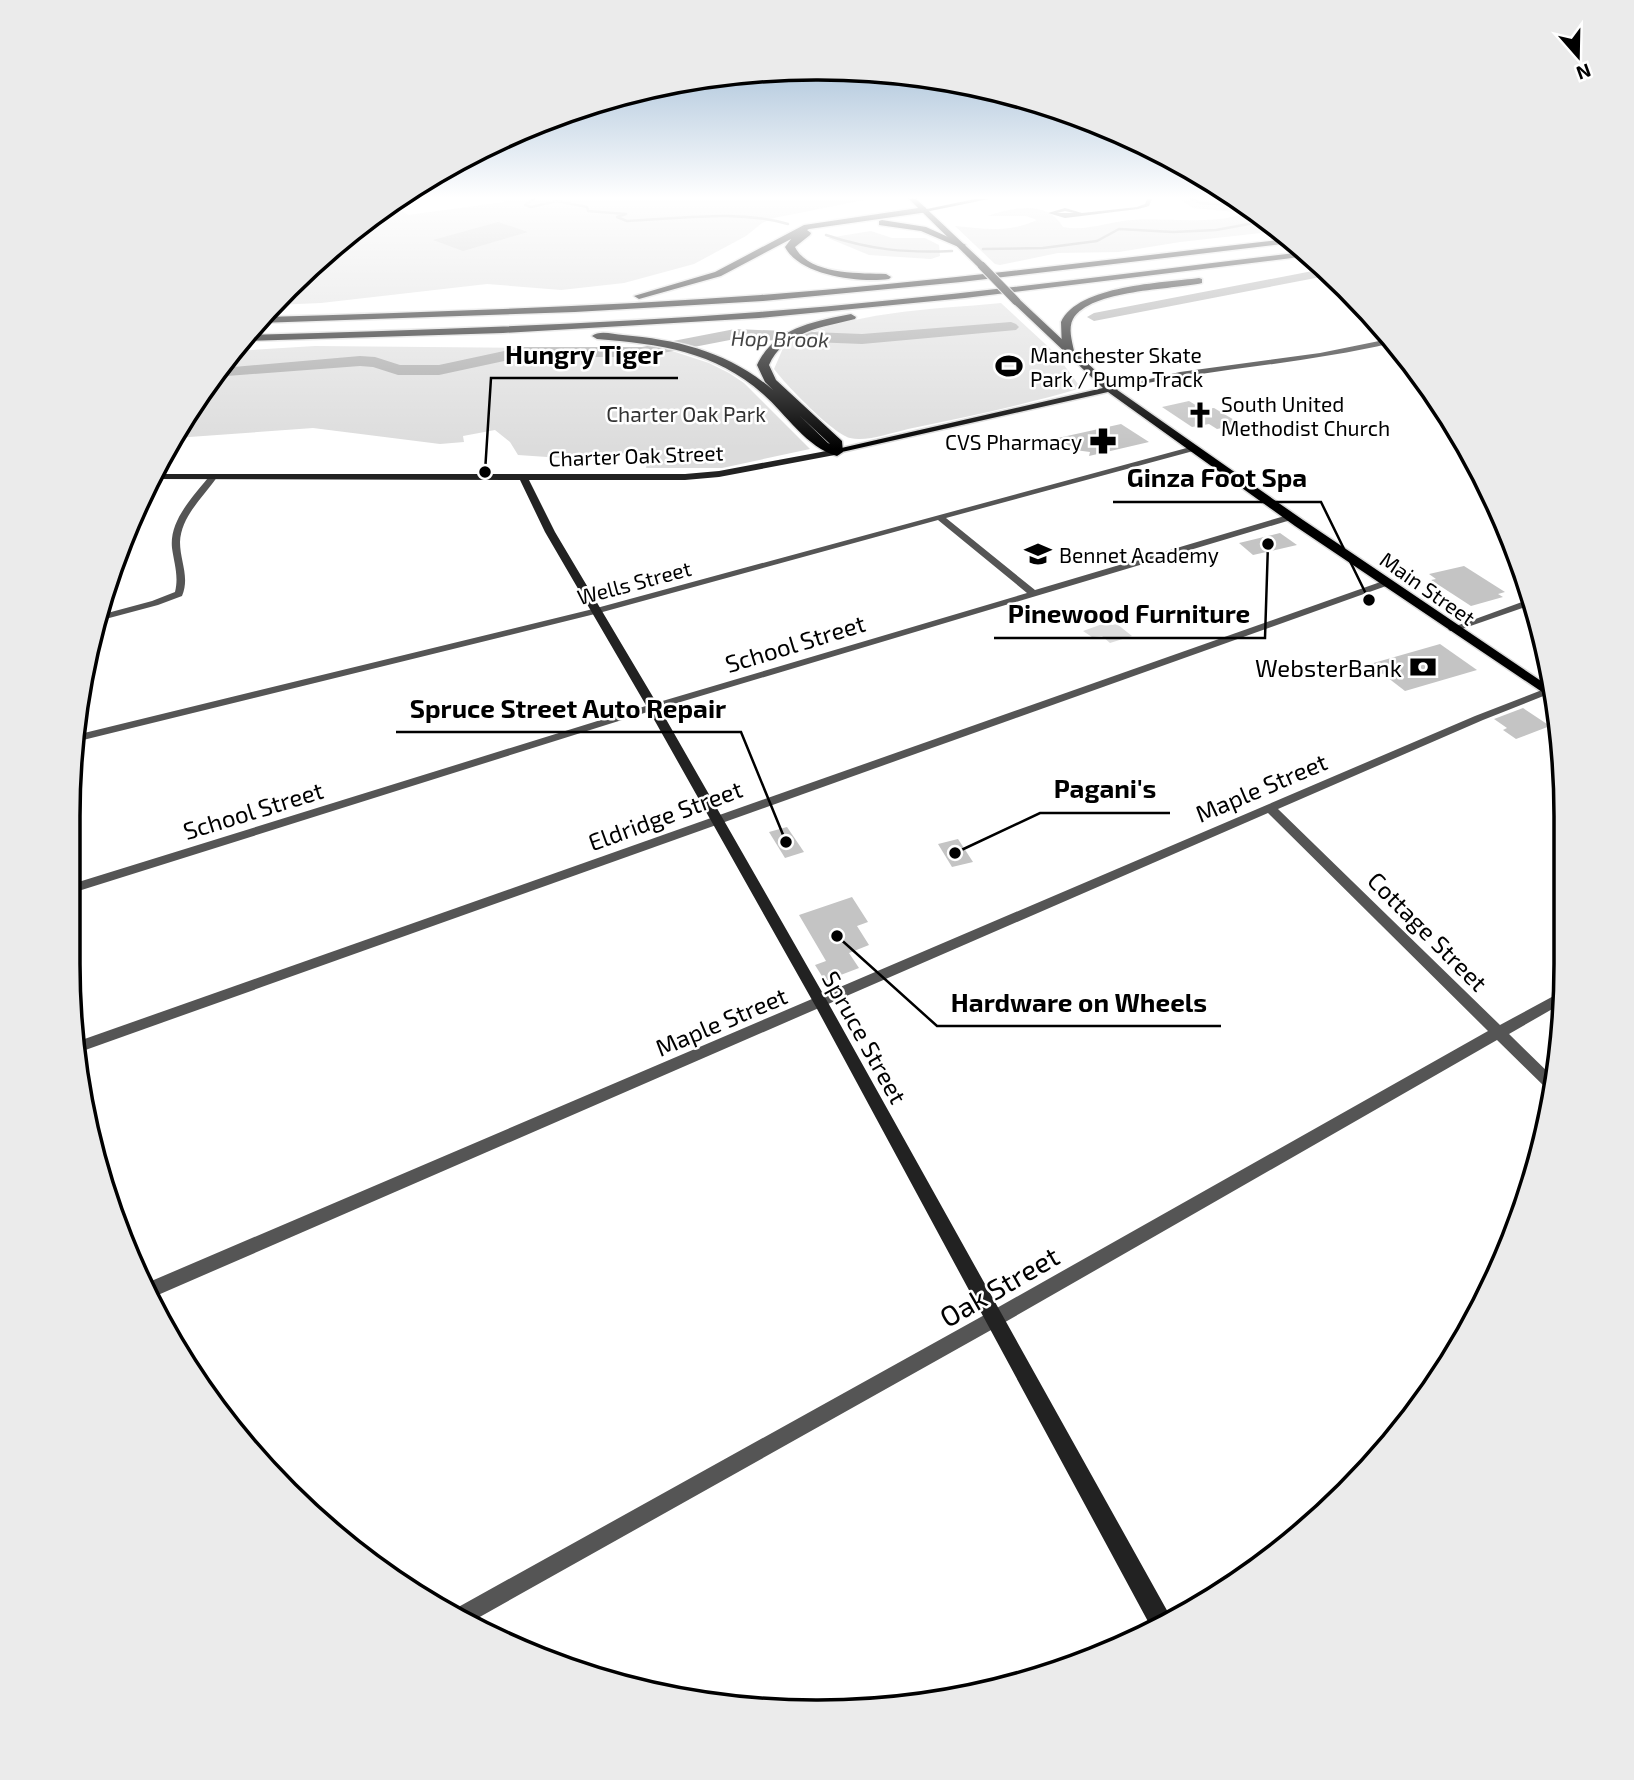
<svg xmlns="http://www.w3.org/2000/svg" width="1634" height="1780" viewBox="0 0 1634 1780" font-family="'Exo 2',sans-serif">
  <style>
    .green { fill: #dcdcdc }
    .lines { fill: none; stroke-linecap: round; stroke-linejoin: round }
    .stream { stroke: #a3a3a3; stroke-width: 2.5 }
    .river { fill: #a3a3a3; fill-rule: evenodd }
    .building { fill: #c4c4c4 }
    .primary-casing { stroke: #dbdbdb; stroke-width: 3 }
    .highway-casing { stroke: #dbdbdb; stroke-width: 3 }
    .street { fill: #555; fill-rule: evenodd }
    .secondary { fill: #222; fill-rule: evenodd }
    .primary { fill: #000; fill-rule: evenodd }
    .highway { fill: #000; fill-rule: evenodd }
    .primary-bridge-casing { stroke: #dbdbdb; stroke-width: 10; stroke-linecap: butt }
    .primary-bridge { stroke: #000; stroke-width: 8 }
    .labels { text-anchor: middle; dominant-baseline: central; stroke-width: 5; stroke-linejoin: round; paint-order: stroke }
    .far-water-label { font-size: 21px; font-style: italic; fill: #444; stroke: #fff }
    .far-poi-label { font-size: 21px; fill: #000; stroke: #fff; text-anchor: start }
    .far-park-label { font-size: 21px; fill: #333; stroke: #fff }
    .far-street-label { font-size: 21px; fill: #000; stroke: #fff }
    .street-label { font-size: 24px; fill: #000; stroke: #fff }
    .poi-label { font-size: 24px; fill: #000; stroke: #fff; text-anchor: end }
    .near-street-label { font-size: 28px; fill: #000; stroke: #fff }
    .rim { fill: none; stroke: #000; stroke-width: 3.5 }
    .leader { fill: none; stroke: #000; stroke-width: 2.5 }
    .callout-dot { fill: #000; stroke: #fff; stroke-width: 2.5 }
    .callout-label { font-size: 26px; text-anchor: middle; font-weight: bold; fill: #000; stroke: #fff; stroke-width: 5; stroke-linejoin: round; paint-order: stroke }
  </style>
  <rect width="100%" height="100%" fill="#fff"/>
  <g class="green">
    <path d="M502 199H869L774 218 762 223 746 236 694 264 624 283 561 290 487 284 321 303 274 305 288 287 391 203 408 215 504 202Z"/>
    <path d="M1179 199H1239L1278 231 1180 242 1119 252 1058 253 1000 265 995 264 955 226C985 229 1008 233 1037 220L1026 216H987C1012 208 1047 199 1063 227 1087 232 1109 221 1133 220 1166 218 1215 225 1246 213L1193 208Z"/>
    <path d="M871 231 892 238H925L939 245 940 256 931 259 869 255 828 238Z"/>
    <path d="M1001 303 1055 353 1081 388C1024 405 966 417 908 429 891 433 866 442 850 438 832 433 786 385 774 369L784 346C848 310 930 310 1001 303Z"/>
    <path d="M315 346 534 348 623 352 663 348 709 363 729 373 744 383 810 449 722 468H646L649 453 593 454 591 460 518 455 510 442 495 430 463 436 464 442 440 444 313 428 175 438 195 401 236 351Z"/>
    <path d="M1108 622 1112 625 1117 624 1132 636 1110 643 1102 636 1092 637 1083 631Z"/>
  </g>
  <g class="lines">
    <g class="stream">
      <path d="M534 199 525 205 531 207 557 201 587 207 588 211 626 214 617 217 627 221C681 219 735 209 788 224"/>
      <path d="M1191 199 1201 203 1247 206"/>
      <path d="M826 235C871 250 905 253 952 251"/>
      <path d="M983 249 1043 248 1097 241 1119 229 1173 232 1216 230 1265 221"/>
    </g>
    <g class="river">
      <path d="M1323 269 1331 275 1094 321 1087 317 1094 313Z"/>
      <path d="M1011 322 1016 324 1019 327 1016 330 862 344 735 339 642 357H523L439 375H398L373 367 360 366 214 377 222 368 360 356 375 357 400 365H439L523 347H642L735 329 862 334Z"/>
    </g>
  </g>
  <g class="building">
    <path d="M498 222 528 232 463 251 433 240Z"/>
    <path d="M1189 401 1202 409 1214 408 1241 424 1217 429 1209 424 1192 427 1162 407Z"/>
    <path d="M1121 424 1149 442 1089 456 1090 452 1075 450 1058 438Z"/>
    <path d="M1280 533 1297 545 1253 555 1239 543Z"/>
    <path d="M1464 566 1505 592 1498 594 1503 597 1471 606 1431 580 1436 579 1429 574Z"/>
    <path d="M1440 644 1477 670 1405 691 1370 664Z"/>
    <path d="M1523 708 1550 726 1516 739 1503 730 1507 728 1494 719Z"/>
    <path d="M787 827 804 852 785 858 769 832Z"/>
    <path d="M958 839 973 862 952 867 938 844Z"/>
    <path d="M852 897 868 922 857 926 869 945 849 953 859 968 825 981 815 965 826 961 799 915Z"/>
  </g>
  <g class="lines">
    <g class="primary-casing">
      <g id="primary">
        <path d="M909 199H916L985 264V268H979Z"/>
        <path d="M1013 299H1019L1113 387 1303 520 1553 689 1554 700 1295 526 1108 392 833 454V450L837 449 1103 388 1013 303Z"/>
      </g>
    </g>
    <g class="highway-casing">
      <g id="highway">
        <path d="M925 207 928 212 809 229 807 230 811 233 810 235 795 247C809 275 859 273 886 274L891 277 889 279C860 283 800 276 785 247L791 239 721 276 639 299 634 296 715 272 804 225Z"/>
        <path d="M882 220 926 227 966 245 961 248 921 231 879 225V221Z"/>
        <path d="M1287 239 1292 243 961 282 763 301 575 312 259 323 264 317C429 312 595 307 761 295 936 282 1112 259 1287 239Z"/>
        <path d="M1303 252 1308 256 965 298 759 318 503 333 244 341 249 335C419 330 589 325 759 312 940 298 1122 274 1303 252Z"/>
        <path d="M1199 278 1202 279V283C1172 290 1091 289 1073 319 1068 328 1072 341 1074 351L1068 354 1062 351 1061 322C1078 285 1163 283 1199 278Z"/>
        <path d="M851 314 856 317 855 319C823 327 783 332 769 365L776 380 842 441 843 452 837 456C807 448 786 414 763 394 715 351 659 344 597 339L592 336C599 330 613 334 623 335 679 340 729 352 773 390L765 382 757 365C774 328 815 321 851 314ZM799 415 830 444 828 443Z"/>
      </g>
    </g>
    <g class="street">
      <path d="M1147 199H1152L1149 206 1138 209 1065 218 1048 213 1065 208 1082 213 1137 207 1145 204ZM1065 211 1074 213H1057Z"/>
      <path d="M1194 446H1197V450L946 518 1035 590 1288 515H1294V519L657 709 72 893V884L649 705 1027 593 938 520 599 613 79 741 80 734 593 609Z"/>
      <path d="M211 474 218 476C204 496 181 516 180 542 180 561 190 577 182 596L158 605 98 621 100 615 152 601 175 592C179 576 174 563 172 548 169 519 195 495 211 474Z"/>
      <path d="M1386 580 1390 583 1389 585 77 1053 76 1042Z"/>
      <path d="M1530 599 1531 605 1456 631H1450L1448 629Z"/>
      <path d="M1547 688 1552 691 1551 693 1483 720 1278 809 1500 1025 1561 992V1004L1509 1034 1555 1079 1552 1092 1548 1090 1497 1040 1000 1325 469 1623 452 1612 453 1610 988 1313 1488 1031 1268 813 151 1298 148 1299 142 1285 1475 716Z"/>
    </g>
    <g class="secondary">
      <path d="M395 199H403L393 201Z"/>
      <path d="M975 199H989L925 212 922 210Z"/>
      <path d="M1389 339 1392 343C1299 365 1203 369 1110 391L1106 389 1180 372 1320 353Z"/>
      <path d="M837 449 840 450V454L719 477 685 480H529L555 532 659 707 826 999 1169 1614 1170 1616 1151 1627 816 1007 647 707 545 532 520 480 153 479 155 474H685L719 471Z"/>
    </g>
    <use href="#primary" class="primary"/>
    <use href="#highway" class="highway"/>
    <g class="primary-bridge-casing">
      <path id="primary-bridge" d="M982 266 1016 301"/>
    </g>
    <use href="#primary-bridge" class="primary-bridge"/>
  </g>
  <linearGradient id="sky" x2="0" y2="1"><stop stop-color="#8cadcc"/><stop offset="0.44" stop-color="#fff"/><stop offset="1" stop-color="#fff" stop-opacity="0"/></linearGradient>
  <rect width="1634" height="449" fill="url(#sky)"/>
  <defs>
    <g id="stadium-bare" transform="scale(2.1)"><path d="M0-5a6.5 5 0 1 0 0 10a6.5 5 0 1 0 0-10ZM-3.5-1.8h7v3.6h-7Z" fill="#000" stroke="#fff" stroke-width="2.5" paint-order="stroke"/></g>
    <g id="church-bare" transform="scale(2.1)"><path d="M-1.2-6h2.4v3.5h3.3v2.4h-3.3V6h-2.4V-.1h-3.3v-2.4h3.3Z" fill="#000" stroke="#fff" stroke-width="2.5" paint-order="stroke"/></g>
    <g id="pharmacy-bare" transform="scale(2.1)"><path d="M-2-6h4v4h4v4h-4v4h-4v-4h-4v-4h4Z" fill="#000" stroke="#fff" stroke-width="2.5" paint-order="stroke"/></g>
    <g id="school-bare" transform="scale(2.1)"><path d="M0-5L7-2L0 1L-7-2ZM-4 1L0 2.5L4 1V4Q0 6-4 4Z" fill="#000" stroke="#fff" stroke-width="2.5" paint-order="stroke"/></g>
    <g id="bank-bare" transform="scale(2.1)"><path d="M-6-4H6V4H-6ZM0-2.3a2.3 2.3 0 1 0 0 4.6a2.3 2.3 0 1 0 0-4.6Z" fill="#000" stroke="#fff" stroke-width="2.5" paint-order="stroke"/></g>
  </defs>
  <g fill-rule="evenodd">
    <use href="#stadium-bare" x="1009" y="366"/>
    <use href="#church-bare" x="1200" y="415"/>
    <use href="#pharmacy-bare" x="1103" y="441"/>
    <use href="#school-bare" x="1038" y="554"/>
    <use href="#bank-bare" x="1423" y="667"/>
  </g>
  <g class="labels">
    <g class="far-water-label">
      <text transform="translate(780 338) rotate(1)">Hop Brook</text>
    </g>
    <g class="far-poi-label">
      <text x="1030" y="354">Manchester Skate<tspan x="1030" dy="24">Park / Pump Track</tspan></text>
      <text x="1221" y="403">South United<tspan x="1221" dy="24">Methodist Church</tspan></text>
      <text x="1082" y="441" text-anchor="end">CVS Pharmacy</text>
      <text x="1059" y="554">Bennet Academy</text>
    </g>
    <g class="far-park-label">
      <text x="686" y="413">Charter Oak Park</text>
    </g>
    <g class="far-street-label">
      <text transform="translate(636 455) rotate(-2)">Charter Oak Street</text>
      <text transform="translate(634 582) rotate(-15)">Wells Street</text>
      <text transform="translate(1428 588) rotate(35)">Main Street</text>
    </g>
    <g class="street-label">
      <text transform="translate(795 643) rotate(-17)">School Street</text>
      <text transform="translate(1261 787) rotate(-23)">Maple Street</text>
      <text transform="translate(253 810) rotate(-17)">School Street</text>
      <text transform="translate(665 815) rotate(-20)">Eldridge Street</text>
      <text transform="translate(1428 931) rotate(45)">Cottage Street</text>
      <text transform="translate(721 1021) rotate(-23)">Maple Street</text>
      <text transform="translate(865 1037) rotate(61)">Spruce Street</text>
    </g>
    <g class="poi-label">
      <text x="1402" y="667">WebsterBank</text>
    </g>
    <g class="near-street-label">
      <text transform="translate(999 1286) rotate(-30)">Oak Street</text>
    </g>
  </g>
  <path d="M0 0H1634V1780H0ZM816 80H818A736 736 0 0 1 1554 816V964A736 736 0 0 1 818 1700H816A736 736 0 0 1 80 964V816A736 736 0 0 1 816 80Z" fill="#ebebeb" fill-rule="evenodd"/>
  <path class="rim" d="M816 80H818A736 736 0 0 1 1554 816V964A736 736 0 0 1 818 1700H816A736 736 0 0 1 80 964V816A736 736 0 0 1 816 80Z"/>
  <path class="leader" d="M485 472L491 378H678M1369 600L1321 502H1113M1268 544L1265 638H994M786 842L741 732H396M955 853L1040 813H1170M837 936L937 1026H1221"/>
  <g class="callout-dot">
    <circle cx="485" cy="472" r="7"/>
    <circle cx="1369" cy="600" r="7"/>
    <circle cx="1268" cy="544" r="7"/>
    <circle cx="786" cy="842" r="7"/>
    <circle cx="955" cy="853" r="7"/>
    <circle cx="837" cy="936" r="7"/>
  </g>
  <g class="callout-label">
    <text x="584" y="364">Hungry Tiger</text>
    <text x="1217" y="487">Ginza Foot Spa</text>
    <text x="1129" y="623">Pinewood Furniture</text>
    <text x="568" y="718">Spruce Street Auto Repair</text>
    <text x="1105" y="798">Pagani's</text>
    <text x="1079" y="1012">Hardware on Wheels</text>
  </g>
  <g transform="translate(1578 56) rotate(160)" stroke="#ffffff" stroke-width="5" paint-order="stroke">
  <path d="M0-5L12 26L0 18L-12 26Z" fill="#000000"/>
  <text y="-10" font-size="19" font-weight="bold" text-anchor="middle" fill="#000000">N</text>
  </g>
</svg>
